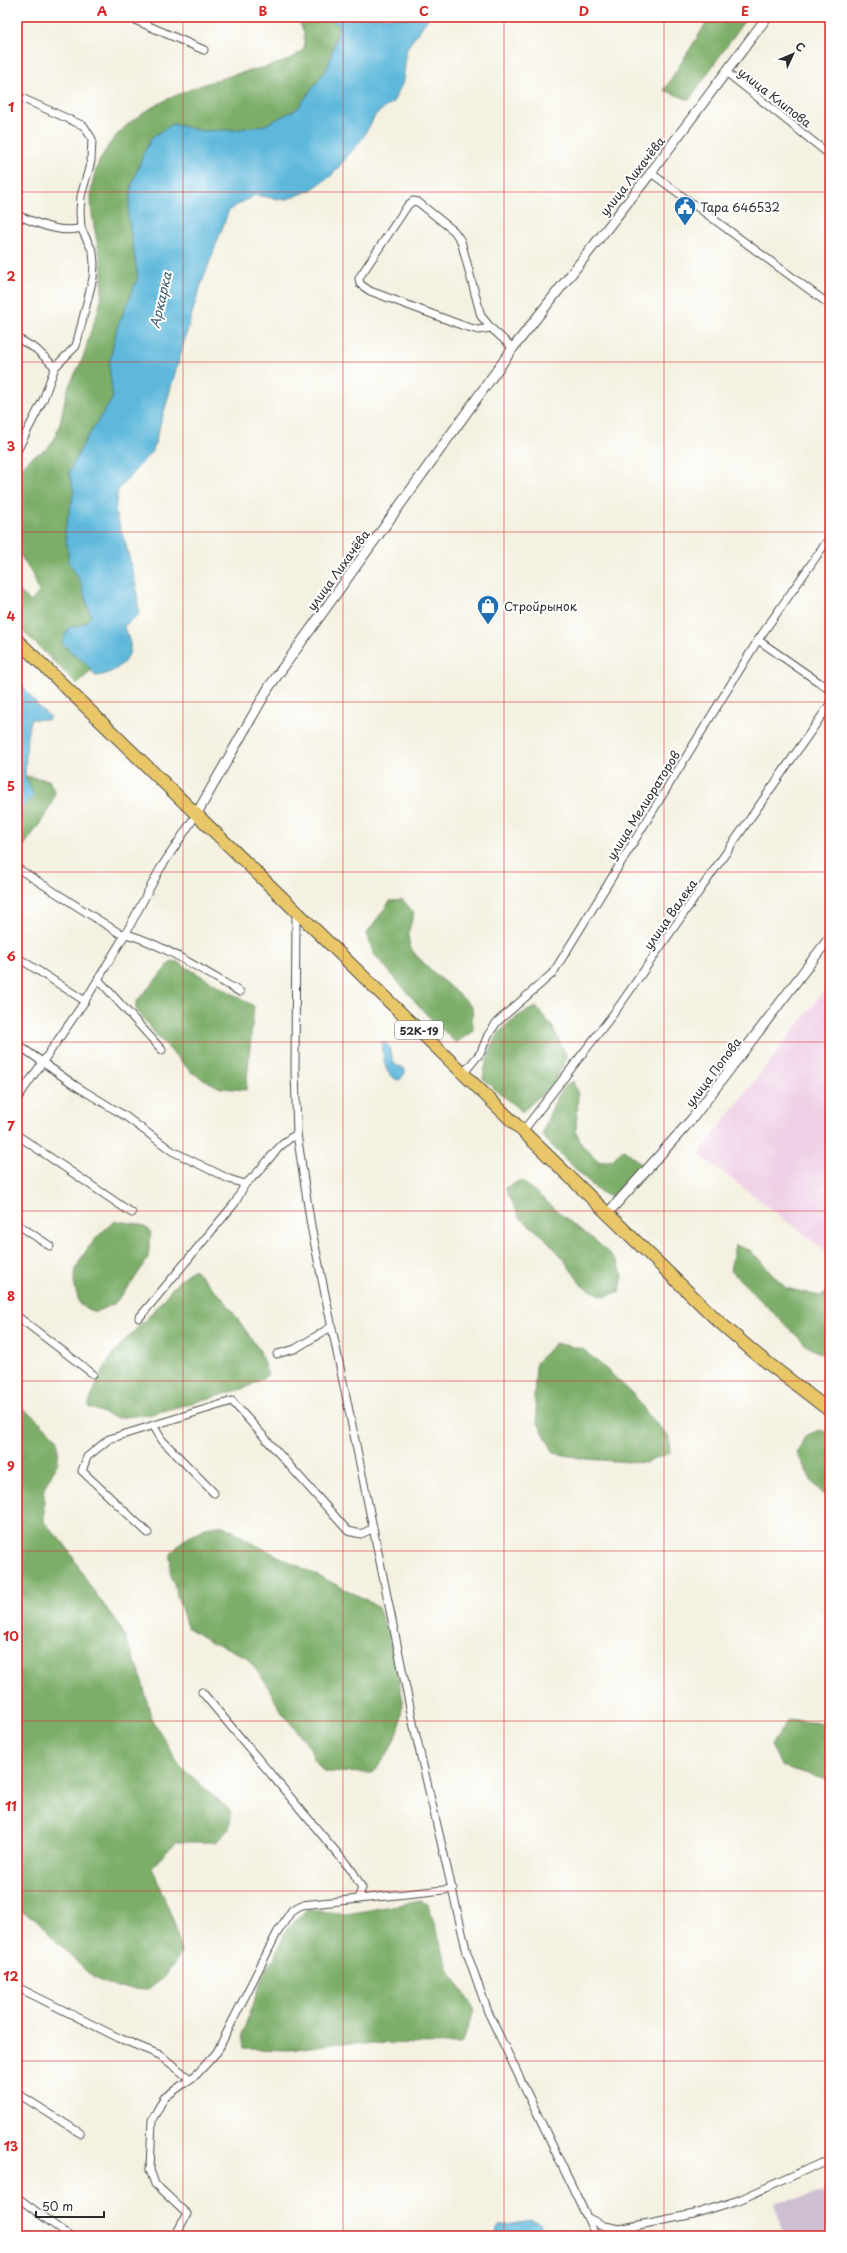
<svg xmlns="http://www.w3.org/2000/svg" width="847" height="2253" viewBox="0 0 847 2253" font-family="'Playpen Sans',sans-serif">
  <style>
    .built { fill: #efd0e6 }
    .industrial { fill: #cdbed2 }
    .forest { fill: #7dae69; stroke: #546c4a }
    .water { fill: #5db8db; stroke: #447283 }
    .lines { fill: none; stroke-linecap: round; stroke-linejoin: round }
    .minor-casing { stroke: #494946; stroke-width: 9 }
    .tertiary-casing { stroke: #494946; stroke-width: 11 }
    .primary-casing { stroke: #494946; stroke-width: 14 }
    .minor { stroke: #fff; stroke-width: 7 }
    .tertiary { stroke: #fff; stroke-width: 9 }
    .primary { stroke: #e9c769; stroke-width: 12 }
    .grid { fill: none; stroke: #d62828; stroke-width: 1; stroke-opacity: 0.55 }
    .labels { text-anchor: middle; dominant-baseline: central; stroke-width: 4; stroke-linejoin: round; paint-order: stroke }
    .shield { fill: #fff; stroke: #6b6b6b; stroke-width: 1 }
    .shield-label { font-size: 11px; font-weight: bold; fill: #2b2b2b }
    .street-label { font-size: 12px; fill: #2b2b2b; stroke: #fff }
    .poi-label { font-size: 12px; fill: #2b2b2b; stroke: #fff; text-anchor: start }
    .water-label { font-size: 13px; font-style: italic; fill: #3c5c69; stroke: #fff }
    .neatline { fill: none; stroke: #d62828; stroke-width: 1.5 }
    .grid-label { font-size: 13px; text-anchor: middle; font-weight: bold; fill: #d62828 }
  </style>
  <rect width="100%" height="100%" fill="#fff"/>
  <filter id="ink" filterUnits="userSpaceOnUse"><feTurbulence type="fractalNoise" baseFrequency=".025" numOctaves="2"/><feDisplacementMap in="SourceGraphic" scale="8" xChannelSelector="R" yChannelSelector="G"/><feConvolveMatrix kernelMatrix="1 2 1 2 8 2 1 2 1" color-interpolation-filters="sRGB"/></filter>
  <filter id="wash" filterUnits="userSpaceOnUse"><feTurbulence type="fractalNoise" baseFrequency=".012" numOctaves="4" result="noise"/><feDisplacementMap in="SourceGraphic" scale="16" xChannelSelector="R" yChannelSelector="G"/><feGaussianBlur stdDeviation="0.9" result="paint"/><feColorMatrix in="noise" values="0 0 0 0 0 0 0 0 0 0 0 0 0 0 0 0 0 1.4 0 .05"/><feComposite in="paint" operator="in"/></filter>
  <g filter="url(#wash)">
    <rect width="100%" height="100%" fill="#f4f1e1"/>
    <path class="built" d="M830 983V1254L699 1154Z"/>
    <path class="industrial" d="M830 2191V2236H783L775 2202Z"/>
    <g class="forest">
      <path d="M297 17H328L339 26 328 67 297 109 265 125 234 130 201 131 173 124 153 136 144 152 132 185 128 216 138 278 117 328 109 365 113 398 85 441 69 472 74 492 65 530 69 561 80 581 91 616C85 625 79 627 69 628L67 649 93 669 77 685 17 625V589L31 602 39 592 32 574 17 550V474C21 469 26 462 31 458 36 454 45 452 49 446 61 431 61 414 66 395 69 382 78 370 83 357 86 350 87 341 90 334 94 322 99 311 101 299 109 239 68 200 111 142 139 105 197 85 240 73 265 66 283 67 304 49V33Z"/>
      <path d="M710 17H747L689 100 664 90Z"/>
      <path d="M25 776 49 780 55 793C48 818 30 835 17 856V812L33 796Z"/>
      <path d="M403 900 414 913C411 924 406 935 410 946 413 957 461 996 472 1006L473 1031 456 1043 427 1015 373 953 367 933 390 901Z"/>
      <path d="M172 961 177 962 254 1006 246 1090 220 1088 191 1072 157 1036 136 1009V1002Z"/>
      <path d="M536 1007 552 1026 567 1057 553 1084 522 1112 483 1079C489 1042 500 1022 536 1007Z"/>
      <path d="M573 1081 578 1095 576 1131 582 1145 600 1162 612 1160 624 1149 640 1163 629 1182 610 1197 598 1191 542 1136C547 1120 558 1087 573 1081Z"/>
      <path d="M521 1180 574 1225 597 1242 617 1261 623 1276 620 1291 605 1297 582 1286 562 1257 543 1236 520 1218 505 1188Z"/>
      <path d="M116 1221 139 1224 151 1231 148 1258 132 1283 114 1304 95 1312 80 1305C78 1297 74 1288 74 1280 74 1261 100 1230 116 1221Z"/>
      <path d="M735 1245 750 1250 786 1288 820 1296 830 1291V1359L807 1346 730 1270Z"/>
      <path d="M194 1269 223 1298 260 1351 268 1375 246 1388 152 1414 116 1418 88 1407C95 1387 103 1366 117 1349 129 1335 143 1323 155 1309 168 1295 177 1279 194 1269Z"/>
      <path d="M555 1343 583 1349 606 1369 634 1395 647 1413 669 1437 670 1453 645 1463 586 1459 554 1453 538 1423 534 1397 536 1363Z"/>
      <path d="M17 1406 32 1415 58 1439V1462L44 1488V1522L66 1546 90 1586 121 1628 140 1673 151 1717 180 1766 232 1812 229 1829 216 1842H176L152 1867 175 1925 181 1954 166 1975 147 1990 117 1988 92 1977 54 1939 36 1919 17 1909Z"/>
      <path d="M819 1430 830 1433V1501L812 1482 797 1453 805 1436Z"/>
      <path d="M209 1526H224L258 1546 365 1599 378 1608 390 1638 403 1701 399 1729 388 1754 373 1773 324 1772 314 1759 310 1748 280 1710 266 1683 246 1657 225 1647 212 1643 187 1627 170 1572 171 1554 182 1541Z"/>
      <path d="M788 1720 830 1724V1780L781 1766 771 1744Z"/>
      <path d="M420 1901 428 1904 448 1968 475 2010 461 2044 340 2043 289 2050 244 2049 242 2034 266 1967 276 1956 286 1929 294 1921 308 1910 347 1914Z"/>
    </g>
    <g class="water">
      <path d="M328 17H429L407 48 403 82 393 102 376 114 362 139 332 175 311 190 285 200 255 195 229 210 198 293 153 450 118 490 115 511 126 545 136 585 139 614 124 626C125 632 130 639 130 645 132 662 110 676 95 676 89 661 71 655 62 642L69 627C79 627 85 625 91 616L80 581 69 562 65 530 74 492 69 472 85 441 113 398 109 365 117 328 138 278 128 216 132 185 144 152 153 136 173 124 201 131 234 130 265 125 297 109 328 67 339 26Z"/>
      <path d="M17 679 38 706 50 717 48 720 31 719 27 737 25 776 34 796 17 812V709L22 707 17 695Z"/>
      <path d="M384 1041 390 1047 394 1064 405 1069V1073L400 1080C384 1079 383 1056 382 1043Z"/>
      <path d="M532 2220 542 2225 544 2236H494L500 2225Z"/>
    </g>
  </g>
  <g filter="url(#ink)">
    <g class="lines">
      <g class="minor-casing">
        <g id="minor">
          <path d="M128 17 204 50"/>
          <path d="M726 72 830 155"/>
          <path d="M17 96 84 126 92 139 91 161 81 196 80 212 81 228 93 252 94 264 93 278 76 346 55 367 43 400 17 451"/>
          <path d="M651 173 830 305"/>
          <path d="M17 215C36 223 61 234 81 228"/>
          <path d="M491 328 478 330 464 326 370 291 360 284 359 278 408 205 413 201 418 202 454 231 461 241 481 316 491 328 513 348"/>
          <path d="M17 338 36 349 55 367"/>
          <path d="M758 640 830 690"/>
          <path d="M17 868 119 933C150 936 212 976 240 992"/>
          <path d="M296 911 295 1071 297 1134 311 1226 414 1727 467 1953 488 2012 596 2236"/>
          <path d="M17 957 85 1001"/>
          <path d="M98 979 162 1050"/>
          <path d="M17 1044 76 1086 125 1116 172 1151 229 1179 245 1184C265 1169 274 1146 297 1134"/>
          <path d="M463 1074 481 1052 488 1035 497 1022 553 973 758 640 830 537"/>
          <path d="M17 1099 85 1001 126 933 160 869 196 815"/>
          <path d="M523 1131 617 1009 830 704"/>
          <path d="M17 1135 132 1213"/>
          <path d="M17 1224 50 1246"/>
          <path d="M17 1316 93 1374"/>
          <path d="M139 1318 235 1203 245 1184"/>
          <path d="M277 1354 295 1349 331 1327"/>
          <path d="M153 1425 162 1440 214 1493"/>
          <path d="M148 1533 82 1471 87 1457 109 1439 232 1401 348 1531 361 1534 372 1529"/>
          <path d="M202 1692 353 1872 362 1888 358 1899"/>
          <path d="M17 1987 119 2038 160 2055 190 2079"/>
          <path d="M17 2093 80 2133"/>
          <path d="M17 2197 69 2236"/>
          <path d="M588 2218 604 2226 619 2229 694 2214 739 2200 821 2163 830 2162"/>
          <path d="M175 2236 187 2214 155 2184 150 2170 152 2120 164 2098 197 2074 217 2052 277 1933 292 1910 302 1905 453 1889"/>
        </g>
      </g>
      <g class="tertiary-casing">
        <g id="tertiary">
          <path d="M196 815 269 687 513 348 650 174 767 17"/>
          <path d="M607 1214 692 1119 830 937"/>
        </g>
      </g>
      <g class="primary-casing">
        <path id="primary" d="M17 640 717 1320 755 1353 830 1411"/>
      </g>
      <use href="#minor" class="minor"/>
      <use href="#tertiary" class="tertiary"/>
      <use href="#primary" class="primary"/>
    </g>
  </g>
  <path class="grid" d="M183 17V2236M343 17V2236M504 17V2236M664 17V2236M17 192H830M17 362H830M17 532H830M17 702H830M17 872H830M17 1042H830M17 1211H830M17 1381H830M17 1551H830M17 1721H830M17 1891H830M17 2061H830"/>
  <defs>
    <g id="civic-pin" transform="scale(1.15)"><path d="M0 17L-7.5 6A9.5 9.5 0 1 1 7.5 6Z" fill="#1f6fb2" stroke="#fff"/><path d="M-.6-6.5H3V-4.5H.6V-3L4-1V1h2V6H-6V1h2V-1L-.6-3ZM-1.2 2.5V6h2.4V2.5Z" fill="#fff"/></g>
    <g id="shop-pin" transform="scale(1.15)"><path d="M0 17L-7.5 6A9.5 9.5 0 1 1 7.5 6Z" fill="#1f6fb2" stroke="#fff"/><path d="M-5-2.5h2.3a2.7 3.5 0 0 1 5.4 0H5L5.5 6h-11ZM-1.5-2.5h3a1.5 2.3 0 0 0-3 0Z" fill="#fff"/></g>
  </defs>
  <g fill-rule="evenodd">
    <use href="#civic-pin" x="685" y="207"/>
    <use href="#shop-pin" x="488" y="606"/>
  </g>
  <g class="labels">
    <rect class="shield" x="395" y="1021" width="48" height="18" rx="3"/>
    <g class="shield-label">
      <text x="419" y="1030">52К-19</text>
    </g>
    <g class="street-label">
      <text transform="translate(775 97) rotate(38)">улица Клипова</text>
      <text transform="translate(632 176) rotate(-52)">улица Лихачёва</text>
      <text transform="translate(338 570) rotate(-54)">улица Лихачёва</text>
      <text transform="translate(643 805) rotate(-58)">улица Мелиораторов</text>
      <text transform="translate(670 914) rotate(-55)">улица Валека</text>
      <text transform="translate(713 1072) rotate(-53)">улица Попова</text>
    </g>
    <g class="poi-label">
      <text x="700" y="207">Тара 646532</text>
      <text x="504" y="606">Стройрынок</text>
    </g>
    <g class="water-label">
      <text transform="translate(160 300) rotate(-77)">Аркарка</text>
    </g>
  </g>
  <rect width="847" height="2253" fill="none" stroke="#fff" stroke-width="44"/>
  <g transform="translate(793 54) rotate(46)" stroke="#ffffff" stroke-width="3" paint-order="stroke">
  <path d="M0-3L7 15L0 10L-7 15Z" fill="#2b2b2b"/>
  <text y="-6" font-size="11" font-weight="bold" text-anchor="middle" fill="#2b2b2b">С</text>
  </g>
  <path d="M36 2211v6h68v-6" fill="none" stroke="#2b2b2b" stroke-width="2"/>
  <text x="42" y="2211" font-size="12" fill="#2b2b2b" stroke="#ffffff" stroke-width="3" paint-order="stroke">50 m</text>
  <rect x="22" y="22" width="803" height="2209" class="neatline"/>
  <g class="grid-label">
    <text x="102" y="16">A</text>
    <text x="263" y="16">B</text>
    <text x="424" y="16">C</text>
    <text x="584" y="16">D</text>
    <text x="745" y="16">E</text>
    <text x="11" y="112">1</text>
    <text x="11" y="281">2</text>
    <text x="11" y="451">3</text>
    <text x="11" y="621">4</text>
    <text x="11" y="791">5</text>
    <text x="11" y="961">6</text>
    <text x="11" y="1131">7</text>
    <text x="11" y="1301">8</text>
    <text x="11" y="1471">9</text>
    <text x="11" y="1641">10</text>
    <text x="11" y="1811">11</text>
    <text x="11" y="1981">12</text>
    <text x="11" y="2151">13</text>
  </g>
</svg>
